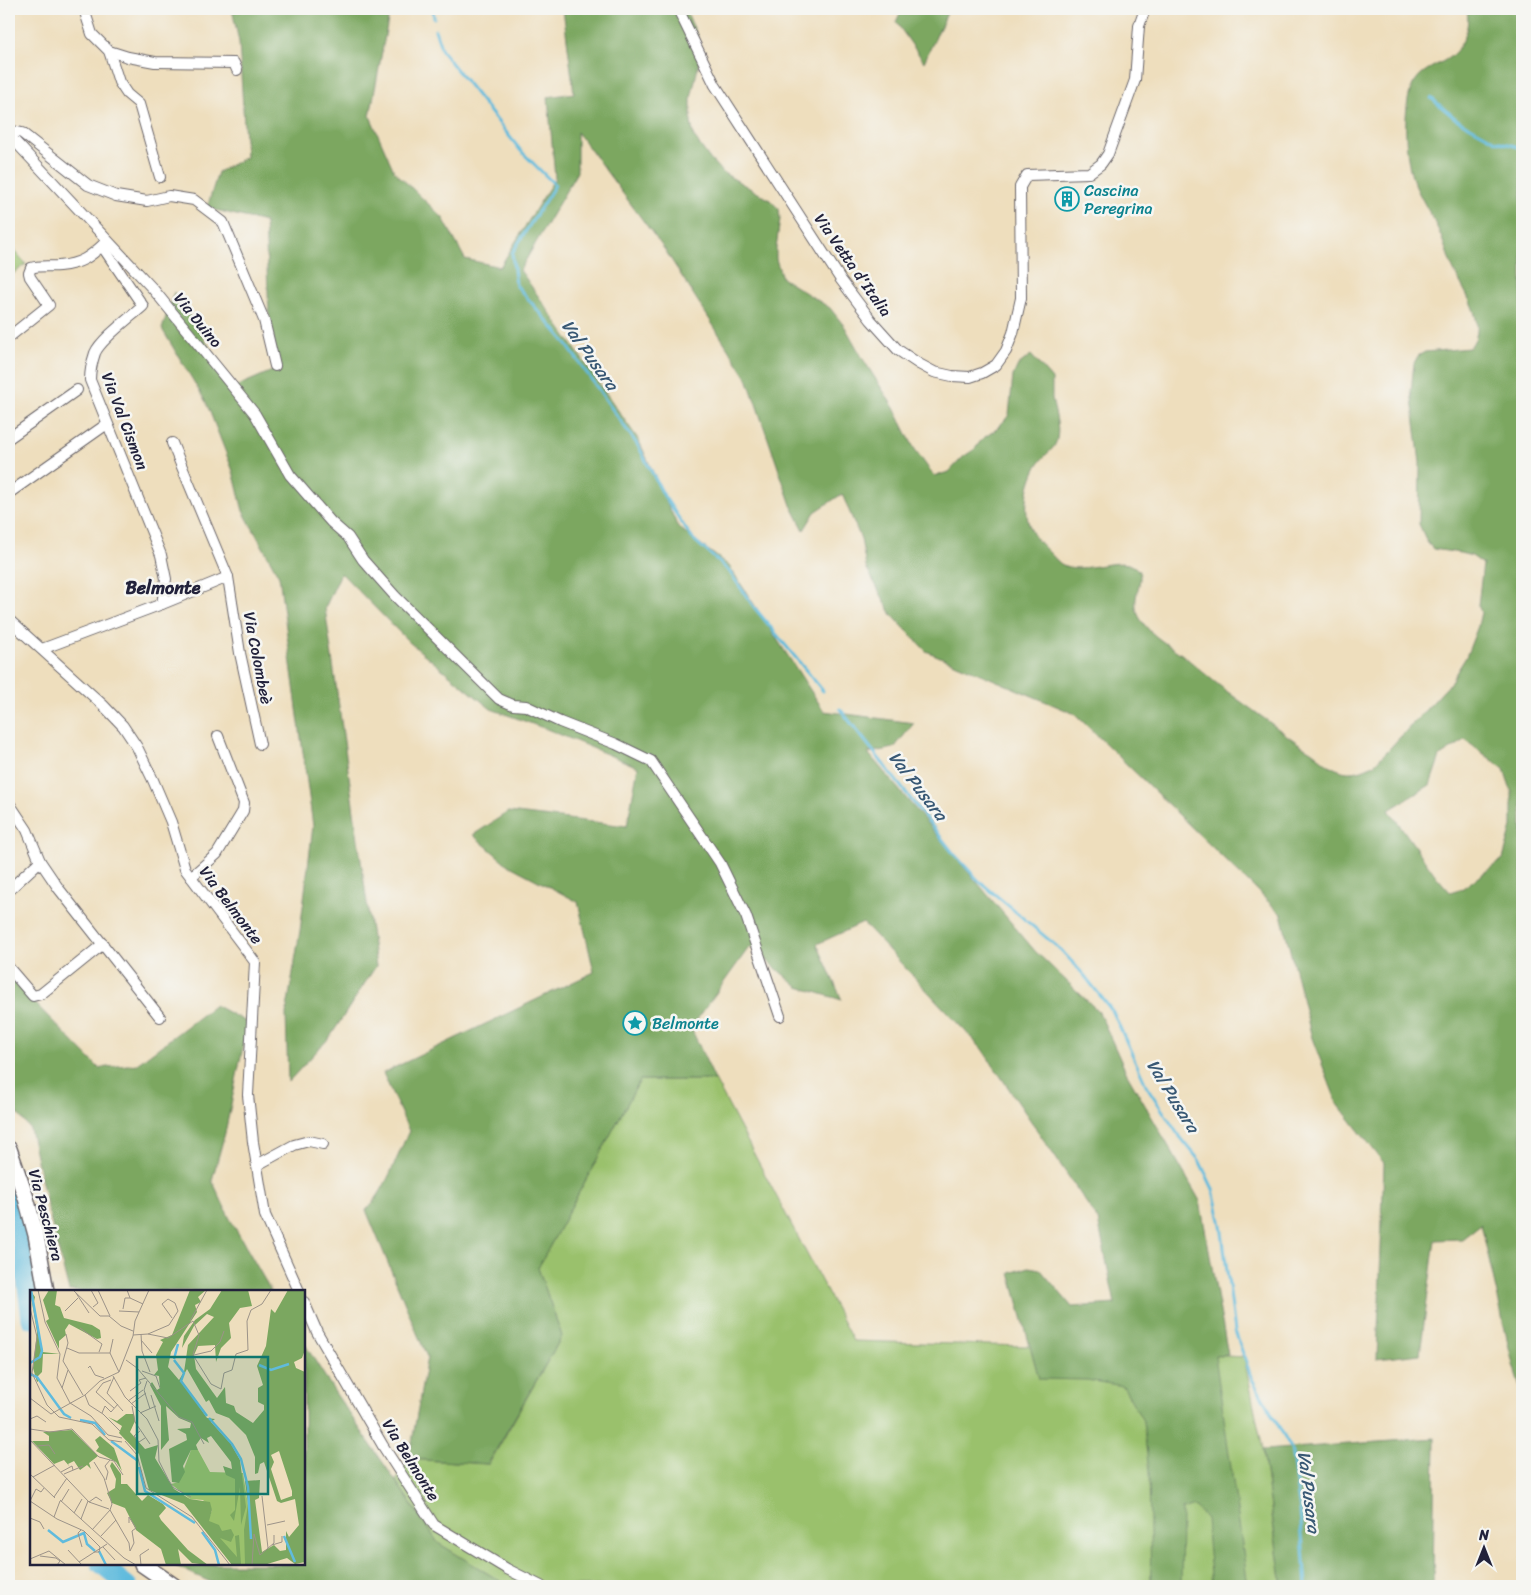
<svg xmlns="http://www.w3.org/2000/svg" width="1531" height="1595" viewBox="0 0 1531 1595" font-family="Sriracha,sans-serif">
  <style>
    .green { fill: #9ac16c; stroke: #5e7254 }
    .forest { fill: #7ba760; stroke: #4e644e; fill-rule: evenodd }
    .lines { fill: none; stroke-linecap: round; stroke-linejoin: round }
    .stream { stroke: #60bbdd; stroke-width: 3 }
    .river { stroke: #60bbdd; stroke-width: 19 }
    .street-casing { stroke: #696468; stroke-width: 12 }
    .primary-casing { stroke: #696468; stroke-width: 18 }
    .street { stroke: #fff; stroke-width: 10 }
    .primary { stroke: #fff; stroke-width: 15 }
    .labels { text-anchor: middle; dominant-baseline: central; stroke-width: 5; stroke-linejoin: round; paint-order: stroke }
    .culture-label { font-size: 16px; fill: #0d838f; stroke: #f6f6f2; text-anchor: start }
    .street-label { font-size: 16px; fill: #22223b; stroke: #f6f6f2 }
    .water-label { font-size: 18px; font-style: italic; fill: #385874; stroke: #f6f6f2 }
    .neighbourhood-label { font-size: 18px; font-weight: bold; fill: #22223b; stroke: #f6f6f2 }
    .inset-river { fill: none; stroke: #60bbdd; stroke-width: 2.5 }
    .inset-road { fill: none; stroke: #9c9389; stroke-width: 1 }
    .view { fill: #0f766e; fill-opacity: 0.15; stroke: #0f766e; stroke-width: 2.5 }
    .inset-edge { fill: none; stroke: #22223b; stroke-width: 2.5 }
  </style>
  <rect width="100%" height="100%" fill="#f6f6f2"/>
  <filter id="ink" filterUnits="userSpaceOnUse"><feTurbulence type="fractalNoise" baseFrequency=".02" numOctaves="2"/><feDisplacementMap in="SourceGraphic" scale="10" xChannelSelector="R" yChannelSelector="G"/><feConvolveMatrix kernelMatrix="1 2 1 2 8 2 1 2 1" color-interpolation-filters="sRGB"/></filter>
  <filter id="wash" filterUnits="userSpaceOnUse"><feTurbulence type="fractalNoise" baseFrequency=".0096" numOctaves="4" result="noise"/><feDisplacementMap in="SourceGraphic" scale="20" xChannelSelector="R" yChannelSelector="G"/><feGaussianBlur stdDeviation="1.12" result="paint"/><feColorMatrix in="noise" values="0 0 0 0 0 0 0 0 0 0 0 0 0 0 0 0 0 1.4 0 .05"/><feComposite in="paint" operator="in"/></filter>
  <g filter="url(#wash)">
    <rect width="100%" height="100%" fill="#eedebd"/>
    <g class="green">
      <path d="M9 244 26 264 9 277Z"/>
      <path d="M640 1080H715L853 1341 1058 1347 1244 1357 1263 1450 1282 1586H508L438 1543 396 1481 409 1459 489 1464 562 1336 538 1268Z"/>
    </g>
    <g class="forest">
      <path d="M232 9H390L370 116 394 171 443 218 465 259 500 267 555 178 548 97 574 93 563 9H685C691 24 701 37 701 54L691 98V123L694 137 710 159 722 172 770 200 779 209 780 219 776 248V259L782 278 830 308 845 327 863 359 894 408 914 448 934 476 949 472 963 457 975 449 982 439 994 431 1005 420 1009 415 1013 376 1018 365 1031 355 1052 379C1052 385 1052 392 1052 398 1054 411 1060 425 1057 439 1055 449 1048 452 1042 459 1029 475 1022 508 1030 527 1033 537 1041 544 1048 551 1052 555 1057 561 1061 564 1082 577 1124 552 1138 570 1146 582 1127 599 1141 620 1152 637 1169 645 1184 656 1193 663 1201 671 1210 678 1228 693 1246 705 1265 719 1280 730 1295 742 1311 751 1320 757 1329 767 1339 770 1352 775 1364 770 1375 764L1448 686 1466 657 1478 626 1481 612 1478 605 1483 564 1472 556 1460 553 1433 549 1427 542 1419 524 1420 463 1411 391 1414 363 1418 356 1425 352 1469 348C1492 325 1460 287 1451 264 1446 251 1443 239 1436 225 1428 209 1418 194 1412 177 1405 155 1401 98 1416 80 1424 69 1436 66 1447 59 1464 48 1470 27 1467 9H1522V1393L1513 1365 1481 1224 1462 1239 1435 1240 1420 1354 1377 1359 1384 1163 1337 1103 1312 1038 1281 914 1075 714 926 651 892 615 866 567 861 539 842 494 815 512 804 530 791 505 747 378 665 250 577 132V172L520 270 638 439 678 527 729 566 824 711 914 723 894 748 868 753 1035 951 1099 1012 1126 1072 1200 1201 1228 1355 1215 1356 1248 1586H1212L1206 1519 1194 1506 1182 1510 1181 1586H1151L1149 1472 1143 1421 1123 1386 1087 1380 1039 1379 1010 1273 1029 1267 1040 1269 1072 1307 1115 1304 1098 1220 982 1049 863 923 817 944 842 1000 798 987 750 946 691 1028 715 1080H640L538 1268 562 1336 488 1464 409 1459 427 1357 366 1210C383 1196 399 1152 409 1131L383 1073 594 972 578 902 508 865 473 835 508 812 627 826 638 767 549 730 491 709 409 642 341 573 325 608 376 966 330 1037 288 1082 286 1014 300 931 313 826 279 576 243 511 233 471 206 402 162 329 174 292 235 387 279 368 269 315 265 222 207 208 218 172 246 157 239 42ZM1465 740 1504 769 1512 793V827L1503 859 1463 888 1450 892 1436 876 1389 810 1430 785 1440 756Z"/>
      <path d="M902 9H949L924 62 896 22Z"/>
      <path d="M9 977 99 1068 137 1064 215 1005 248 1023 225 1133 212 1180 229 1217 271 1291H69L48 1210 30 1129 9 1103Z"/>
      <path d="M304 1343 336 1394 438 1543 508 1586H224L217 1585 171 1564H304Z"/>
      <path d="M1435 1438 1433 1586H1282L1263 1450Z"/>
    </g>
    <g class="lines">
      <g class="stream">
        <path d="M433 9 434 18"/>
        <path d="M435 30 442 51 521 151 555 185 512 253 516 285 562 338 639 447 664 496 692 538 729 571 754 607 823 691"/>
        <path d="M1431 98 1456 119 1496 141 1522 148"/>
        <path d="M840 709 954 854 979 881 1061 950 1084 975 1113 1012 1146 1085 1177 1133 1199 1160 1213 1189 1221 1225 1235 1331 1252 1379 1291 1448 1300 1510 1306 1586"/>
      </g>
      <g class="river">
        <path d="M9 1200 18 1218 31 1319"/>
        <path d="M101 1564 128 1586"/>
      </g>
    </g>
  </g>
  <g filter="url(#ink)">
    <g class="lines">
      <g class="street-casing">
        <g id="street">
          <path d="M84 9 92 34 109 51 119 82 127 94 139 104 160 177"/>
          <path d="M678 9 715 85 841 280 871 320 898 350 919 364 934 372 952 376 970 377 982 373 996 365 1006 351 1013 333 1021 298 1020 187 1027 175 1089 173 1101 164 1108 154 1135 80 1139 26 1145 9"/>
          <path d="M109 51 128 57 155 62 234 63 237 70"/>
          <path d="M9 130 22 133 88 185 116 196 147 201 169 196 194 200 223 222 264 320 275 366"/>
          <path d="M9 135 153 289 255 414 290 475 331 522 348 537 363 560 395 596 499 699 513 705 526 706 560 722 616 744 651 761 720 863 746 916 780 1016"/>
          <path d="M102 246 143 306C131 317 101 339 95 353 92 362 90 371 90 380L161 555 166 579 162 604"/>
          <path d="M9 337 49 305 30 277 29 273 31 268C40 265 50 267 59 266 81 264 90 257 105 243"/>
          <path d="M9 438 77 390"/>
          <path d="M172 443 228 577 240 653 260 744"/>
          <path d="M9 493 107 424"/>
          <path d="M9 620 103 705 123 726 137 747 153 780 171 822 185 869 255 962 248 1095 253 1142 265 1215 299 1291"/>
          <path d="M42 649 162 604 228 577"/>
          <path d="M9 803 27 830 40 861 59 889 160 1017"/>
          <path d="M191 877 217 854 243 811 244 803 218 736"/>
          <path d="M9 890 40 861"/>
          <path d="M9 968 33 996 41 994 103 944"/>
          <path d="M257 1165 294 1145 309 1141 323 1144"/>
          <path d="M304 1302 317 1332 383 1446 434 1525 507 1569 541 1586"/>
        </g>
      </g>
      <g class="primary-casing">
        <g id="primary">
          <path d="M9 1149 26 1198 36 1235 46 1291"/>
          <path d="M142 1564 174 1586"/>
        </g>
      </g>
      <use href="#street" class="street"/>
      <use href="#primary" class="primary"/>
    </g>
  </g>
  <defs>
    <g id="building-ring" transform="scale(1.25)"><circle r="9.5" fill="#f6f6f2" stroke="#0f9aa8" stroke-width="1.5"/><path d="M-4-6H4V6H1V3H-1V6H-4ZM-2.5-4.3h1.7v1.8h-1.7ZM.8-4.3h1.7v1.8H.8ZM-2.5-1h1.7V.8h-1.7ZM.8-1h1.7V.8H.8Z" fill="#0f9aa8"/></g>
    <g id="sight-ring" transform="scale(1.25)"><circle r="9.5" fill="#f6f6f2" stroke="#0f9aa8" stroke-width="1.5"/><path d="M0-6L1.8-2.2L6-1.7L2.9 1.2L3.7 5.4L0 3.3L-3.7 5.4L-2.9 1.2L-6-1.7L-1.8-2.2Z" fill="#0f9aa8"/></g>
  </defs>
  <g fill-rule="evenodd">
    <use href="#building-ring" x="1067" y="199"/>
    <use href="#sight-ring" x="635" y="1023"/>
  </g>
  <g class="labels">
    <g class="culture-label">
      <text x="1084" y="190">Cascina<tspan x="1084" dy="18">Peregrina</tspan></text>
      <text x="652" y="1023">Belmonte</text>
    </g>
    <g class="street-label">
      <text transform="translate(853 265) rotate(55)">Via Vetta d'Italia</text>
      <text transform="translate(198 320) rotate(51)">Via Duino</text>
      <text transform="translate(125 421) rotate(69)">Via Val Cismon</text>
      <text transform="translate(258 658) rotate(79)">Via Colombeè</text>
      <text transform="translate(231 905) rotate(53)">Via Belmonte</text>
      <text transform="translate(46 1215) rotate(75)">Via Peschiera</text>
      <text transform="translate(411 1460) rotate(58)">Via Belmonte</text>
    </g>
    <g class="water-label">
      <text transform="translate(590 355) rotate(54)">Val Pusara</text>
      <text transform="translate(918 786) rotate(52)">Val Pusara</text>
      <text transform="translate(1173 1096) rotate(58)">Val Pusara</text>
      <text transform="translate(1309 1492) rotate(83)">Val Pusara</text>
    </g>
    <g class="neighbourhood-label">
      <text x="163" y="588">Belmonte</text>
    </g>
  </g>
  <g transform="translate(30 1290)">
    <rect width="275" height="275" fill="#eedebd"/>
    <path d="M161 160H168L180 182 213 183 218 215V275H207L178 231 182 220 173 210 160 209 141 194 149 192Z" fill="#9ac16c"/>
    <path d="M0 0 5 7 3 16 13 62 30 64H13L12 82 7 87 10 90 7 92 3 78 7 42ZM19 0H27L25 15 30 17 34 28 62 35 70 40 71 48 67 49 39 34 35 40 36 45 29 51V59L16 31 19 29 13 10ZM160 0H176L168 7 171 12 165 15 167 22 141 62 138 77 149 90 154 82 158 55 184 27 177 24 164 36 152 58 154 46 165 30 180 19 192 0H218L222 16 210 18 199 33 201 48 191 58 186 72 185 55 168 56 164 65 166 79 187 108 195 97 196 113 204 116 206 122 223 133 234 120V115L228 112V98L233 95 227 76 236 56 241 19 245 23 258 0H275V60L272 68 264 72 266 78 275 82V272L265 274 257 268 234 275H202L154 214 119 200 109 164 89 143 92 136 78 127 87 131 96 124H104L105 131 100 142 115 159 128 155 125 168 144 199 160 209 180 212 182 220 179 231 189 235 192 241 201 239 204 245 201 252 190 248 207 267 205 246 209 245 211 274H215L214 240 218 215 215 191 230 190 229 208 225 210 232 262 244 255 250 261 256 260V241L259 247 269 235 265 209 251 213 247 211 234 172 230 174 228 183 225 184V167L216 145 199 128 186 123 179 110 176 112 157 79 151 90 177 128 185 129 181 132 201 154 210 170 216 217 211 235 210 197 204 231 200 225 205 220V189L196 185 193 176 202 179 201 172 181 146 177 148 179 153 171 148 166 155 168 160H161L153 176 155 182 149 193 142 192 139 159 157 150 156 144 147 139 160 138 161 133 149 128 136 116 139 150 131 160V116L120 95 122 92 127 100 130 98 129 86 124 85 128 80 126 65 133 52 130 50 142 45ZM249 161 262 201V206L251 210 241 179 244 172 241 165ZM42 140 68 166 59 173 61 179 57 175 50 180 44 171 38 174 40 177 34 170 24 174 2 151H19V146L13 142ZM70 146 84 158 92 181 86 172 66 161 69 157 65 150ZM82 172 91 184V194H97L112 211 118 205 133 214 136 218 129 226 131 230 158 260 178 275 162 273 148 259 151 275H136L131 259 106 240 95 218 82 213 77 203 85 198 86 189 80 176Z" fill="#7ba760" fill-rule="evenodd"/>
    <path class="inset-river" d="M144 69 148 54M144 70 154 83 151 91 177 126M0 73 10 67 12 61 1 0M229 75 241 80 259 74M0 84 7 87 34 124 41 128M179 128 202 154 211 169 218 197 221 249M50 130 65 133 75 145M81 151 108 171M109 177 115 201 165 233M18 240 33 252 54 243 57 254 65 261M172 242 185 260 189 275M254 246 265 272M69 261 76 275"/>
    <path class="inset-road" d="M8 0 15 32 30 64 27 88 40 113M43 0 70 26H79L91 36 103 41M61 0 68 13 63 17M68 0 80 26M97 0 100 8 113 14M46 3 59 23M0 18 7 47 2 83 17 115 29 127 62 134 79 150 92 152M93 19 95 8H100M35 21 48 8M89 21 109 22M142 28 132 14 138 9 145 13M160 31 177 0M50 38 72 54 69 62M36 44 38 53 33 71 53 105M111 44 112 61 120 82M118 44 139 35 148 21 145 13M103 45 118 44 138 48 163 31 169 45 163 65 181 94 191 99 194 83 202 80 206 64 218 60 217 31 221 20 232 14 241 0M83 49 80 63 89 82M111 50 122 63M37 58 49 63H80M164 65 181 61 190 52 194 41M96 70 107 78 149 127 162 132 174 154M58 78 60 76 65 85 74 88M112 81 126 86 130 98M83 86 95 107 117 129 128 150 129 171 139 191 144 198 161 207M84 87 77 103 93 121M81 90 73 93 66 102 84 118M117 91 114 100 120 119M32 98 38 80M100 101 111 93 109 90 116 88M55 105 59 115 73 124 90 141M121 105 129 131M0 108 21 124 55 105 70 91 89 82 103 46 105 31 119 0M98 111 113 100M40 113 61 126 78 145 92 148M101 114 116 103M102 116 105 132 120 154M72 123 75 116 81 122 88 114M110 123 126 116M0 129 7 126 16 132M0 139 20 142 42 139 69 167 84 171 93 185M110 141 104 146 109 152 115 148M0 150 59 212 79 219M95 151 107 165 116 198 162 227 200 275M7 156 19 155 25 164M31 182 42 176 43 180M0 184 25 208M34 184 53 176M3 187 25 175M76 190 78 182 75 176 80 170M232 206 238 258M24 207 37 188M30 210 94 268 106 275M0 211 27 229 54 241 70 257 69 262H64M0 211 6 199 11 202 14 198M31 212 39 199M59 212 66 207 72 211M80 220 99 253 100 261 104 253 102 241 106 238 99 227V233M44 223 52 209M24 227 30 211M0 228 10 232 14 239M51 229 58 211M237 235 255 231M51 240 48 243 52 257M62 240 80 220 82 214 74 188 64 172M71 246 86 230M242 255 252 252V246M73 257 85 270M38 260 52 275M10 266 26 268 30 271 27 275M0 269 19 261 36 275M49 272 77 254M111 275 110 265 119 259M222 275 224 244 230 265 244 253V245"/>
    <path class="view" d="M107 67H238V204H107Z"/>
    <rect width="275" height="275" class="inset-edge"/>
  </g>
  <rect width="1531" height="1595" fill="none" stroke="#f6f6f2" stroke-width="30"/>
  <g transform="translate(1484 1548)" stroke="#f6f6f2" stroke-width="4" paint-order="stroke">
  <path d="M0-4L9 19L0 12L-9 19Z" fill="#22223b"/>
  <text y="-8" font-size="14" font-weight="bold" text-anchor="middle" fill="#22223b">N</text>
  </g>
</svg>
